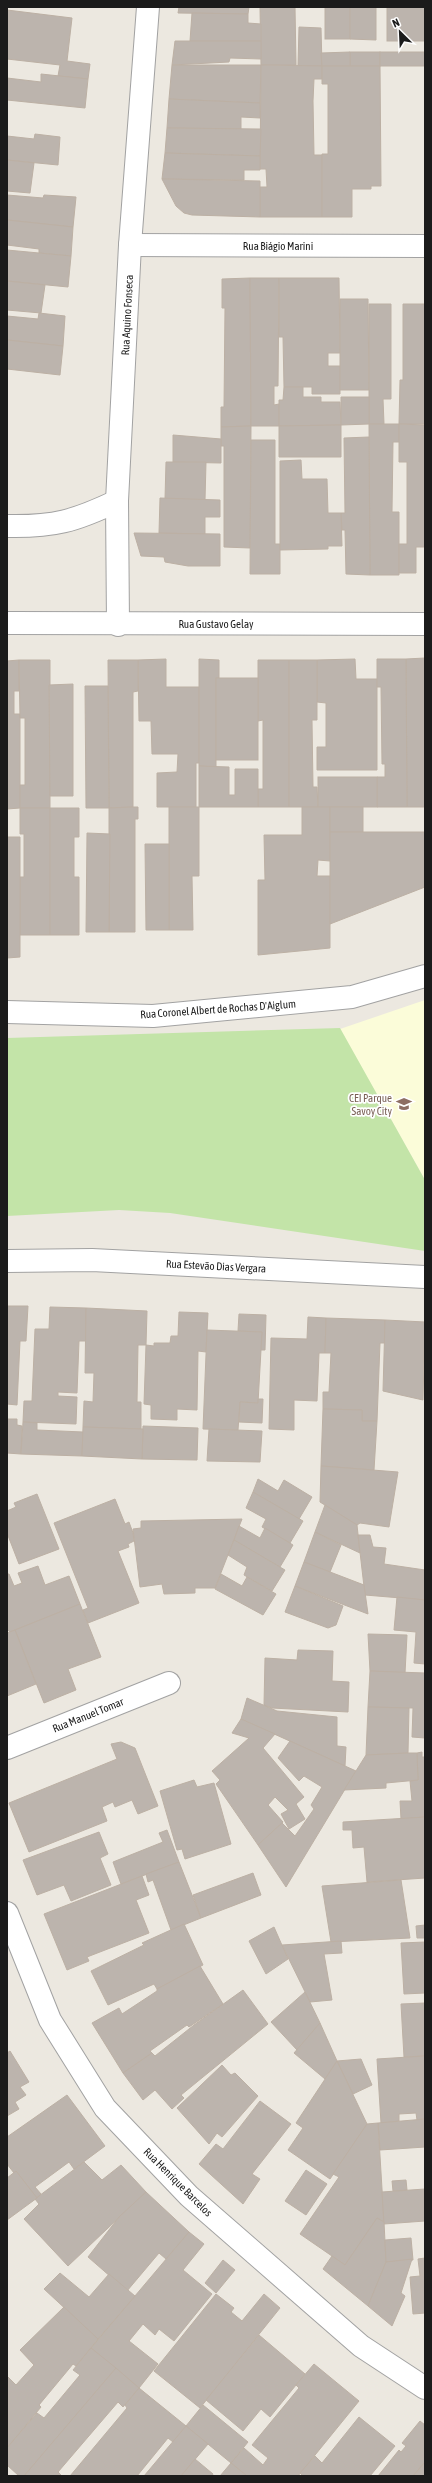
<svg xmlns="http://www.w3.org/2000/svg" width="432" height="2483" viewBox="0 0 432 2483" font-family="'Asap Condensed',sans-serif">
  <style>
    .education { fill: #fbfcd9 }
    .grass { fill: #c3e4a8 }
    .building { fill: #bcb4ad; stroke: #bcb0a4 }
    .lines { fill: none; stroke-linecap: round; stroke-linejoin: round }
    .minor-casing { stroke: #a2a2a2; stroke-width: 24 }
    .minor { stroke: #fff; stroke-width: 22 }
    .labels { text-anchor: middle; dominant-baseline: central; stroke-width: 3.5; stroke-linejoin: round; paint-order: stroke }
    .street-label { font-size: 11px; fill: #1b1b1b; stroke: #fff }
    .education-label { font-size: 11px; fill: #785e54; stroke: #fff; text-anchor: end }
  </style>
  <rect width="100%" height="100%" fill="#ece8e0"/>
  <path class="education" d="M425 1000V1180L340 1029Z"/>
  <path class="grass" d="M340 1028 425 1180V1251L170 1213 119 1210 7 1216V1038Z"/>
  <g class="building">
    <path d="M179 7H249L248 14 178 13Z"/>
    <path d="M260 7H295L296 65H261Z"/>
    <rect x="325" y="7" width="25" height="32"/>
    <path d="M350 7H376V40L350 39Z"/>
    <rect x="387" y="7" width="38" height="34"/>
    <path d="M7 10 72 18 67 61 90 64 88 79 58 76 60 65 7 59Z"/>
    <path d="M192 13 248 14V23L261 24V41H190Z"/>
    <path d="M299 27 321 28 322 66H298Z"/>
    <path d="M175 41H261V59L230 58 229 62 172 65Z"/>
    <rect x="350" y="52" width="30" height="14"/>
    <path d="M350 52V66H322L321 53Z"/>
    <rect x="380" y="52" width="45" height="14"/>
    <path d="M172 65H261L260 103 169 99Z"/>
    <path d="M261 65 322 66V79H314L313 101 314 155H322V217H260V187H267L266 169H260Z"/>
    <path d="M322 66H380L381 186H371V189H352V217H322V154H328V84H322Z"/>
    <path d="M41 74 88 79 85 108 7 100V78L41 82Z"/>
    <path d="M169 99 260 103V118L241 117V129L167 128Z"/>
    <path d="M167 128 261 129 260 156 165 153Z"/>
    <path d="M35 134 60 137 58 165 7 160V136L34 139Z"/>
    <path d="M165 153 260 156V170H244V180L162 179Z"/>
    <path d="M7 160 34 163 30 193 7 191Z"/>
    <path d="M162 179 260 181V217L192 215 184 213 176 206Z"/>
    <path d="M7 195 43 198 44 195 76 197 73 227 7 220Z"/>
    <path d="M7 220 73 227 71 256 39 253V249L7 245Z"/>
    <path d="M7 250 71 256 68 287 7 281Z"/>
    <path d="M250 278 251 426 221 427V407H224L225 308H222V279Z"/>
    <path d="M250 278H279L278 386H274V405L279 404V426H251Z"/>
    <path d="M279 278H339L340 353H328V366H340V394H312V387H284L283 337H279Z"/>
    <path d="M7 281 45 285 41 313 7 310Z"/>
    <path d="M340 299H368L369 390H340Z"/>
    <path d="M369 304H391V399H383L384 424H369Z"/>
    <path d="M403 304H425V424H399L400 380H403Z"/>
    <path d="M39 313 65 316 63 346 7 340V316L38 319Z"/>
    <path d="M7 340 63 346 60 375 7 369Z"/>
    <path d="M284 387H303V397H321V402H340L341 425 279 426V400H283Z"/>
    <path d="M341 397H369V424L341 425Z"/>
    <path d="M369 424H399V442H393L392 512H399V575H370Z"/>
    <path d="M399 424 425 425V547H416V573H399V544H407V462H399Z"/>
    <path d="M341 425V457H279V426Z"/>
    <path d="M251 426 250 548 224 547V446H221V427Z"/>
    <path d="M173 435 221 439V463L173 462Z"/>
    <path d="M369 437 370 575 346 574 345 530H342L341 513H345L344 438Z"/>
    <path d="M251 440H275V544H280V574H250Z"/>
    <path d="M301 460 302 479H327L328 513H341L342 546H328V549L280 550V461Z"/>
    <path d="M166 462H206L205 500 165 499Z"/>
    <path d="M160 498 220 500V517H205V534L159 533Z"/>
    <path d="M134 533 220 534V566H188L165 562 164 557 141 556Z"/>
    <path d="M425 658V807H407L406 659Z"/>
    <path d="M166 659V687H199V763H196V807H157V773L177 772 178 754H152L151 721H139L138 660Z"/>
    <path d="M199 659 219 660V678H216V767L199 766Z"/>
    <path d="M355 659 356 679H377V770H317V747H326V703L317 702V660Z"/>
    <path d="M377 659H406L407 807H377V777H385V764H382L381 687H377Z"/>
    <path d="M19 660V691H14V714H20V808L7 809V661Z"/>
    <path d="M19 660H50V808H20V785H25V718H20Z"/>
    <path d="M108 660H138V691L133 692V807L109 808Z"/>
    <path d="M258 660H289V807H258V789H263V720L258 721Z"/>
    <path d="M289 660H317V720H312L313 787H317L318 807H289Z"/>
    <rect x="216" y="678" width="42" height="82"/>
    <path d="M73 684V796H50L49 685Z"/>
    <path d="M85 686H108L109 808H86Z"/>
    <path d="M199 766 229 767V795H235V769H258V807H199Z"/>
    <rect x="318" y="777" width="59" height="30"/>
    <path d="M133 807H138V819H135V932H109V808Z"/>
    <path d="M169 807H199V876H192L193 930H169Z"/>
    <path d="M302 807H330V861L318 860 317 876H330V948L258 955V880H265L264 835H302Z"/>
    <rect x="330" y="807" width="33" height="25"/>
    <path d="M20 808H50V935H20V877H24V834H20Z"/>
    <path d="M50 808H79V837H74V877H79V935H50Z"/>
    <path d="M330 832H425V887L330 924Z"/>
    <path d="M87 833 110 834 109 932H86Z"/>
    <path d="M7 837H20V957L7 958Z"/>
    <path d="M145 844H169V930H146Z"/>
    <path d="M7 1306H28L26 1341H20L17 1405 7 1404Z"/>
    <path d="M50 1307 86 1308V1341H79L77 1393 58 1392V1396L77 1397 76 1424 23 1422 24 1401H32L35 1329H49Z"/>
    <path d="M86 1308 147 1311 146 1345H138L137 1402H141V1429L83 1427 84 1401 93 1402 94 1373H85Z"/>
    <path d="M179 1312 208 1313 206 1352 198 1351 197 1410 177 1409V1420L151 1419V1405L144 1404 146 1345 154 1346V1343H170L171 1336H178Z"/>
    <path d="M239 1314 266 1315 265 1350H260L262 1332 238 1331Z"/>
    <path d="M308 1317 326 1318 325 1353H319L317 1401 294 1400V1430L269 1429 271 1338 307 1339Z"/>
    <path d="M326 1318 385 1320V1343H380L377 1421H362V1410L323 1409V1392H329L331 1353H325Z"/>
    <path d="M385 1320 425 1322 423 1400 383 1391Z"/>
    <path d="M207 1330 262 1332 258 1403 240 1402 238 1430 203 1429Z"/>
    <path d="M258 1399H263L262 1423 239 1422 240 1402 258 1403Z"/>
    <path d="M323 1409 362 1410V1421H377L374 1470 321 1466Z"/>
    <path d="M7 1419H17V1425L22 1426 21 1454 7 1453Z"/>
    <path d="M23 1422 37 1423V1430L83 1432 82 1456 21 1454Z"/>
    <path d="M143 1426 198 1428 197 1460 142 1459Z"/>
    <path d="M83 1427 143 1429 142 1459 82 1456Z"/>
    <path d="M209 1429 262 1431 260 1462 207 1461Z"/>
    <path d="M321 1466 398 1472 389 1527 360 1523 357 1525 320 1502Z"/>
    <path d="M258 1479 278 1491 284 1480 312 1497 299 1519 253 1492Z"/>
    <path d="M253 1492 303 1521 290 1543 262 1527 266 1519 246 1508Z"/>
    <path d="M37 1494 59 1549 19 1564 7 1533V1511L16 1507 14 1503Z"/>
    <path d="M115 1499 125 1524 129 1522 133 1533 134 1541 128 1544 129 1547 118 1551 139 1603 88 1623 83 1610 88 1608 54 1523Z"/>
    <path d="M325 1505 357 1525 360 1553 315 1532Z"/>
    <path d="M242 1519 215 1588H195V1593L164 1594 162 1584 140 1587 133 1529 141 1528V1521Z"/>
    <path d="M239 1526 260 1538 265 1528 293 1545 280 1567 234 1540Z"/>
    <path d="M315 1532 341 1545 330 1572 304 1562Z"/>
    <path d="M358 1535H370L373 1547 386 1548 384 1564 425 1570V1600L365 1595Z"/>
    <path d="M234 1540 285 1570 272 1591 244 1575 247 1567 228 1555Z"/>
    <path d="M304 1562 364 1585 368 1614 295 1586Z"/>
    <path d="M38 1566 45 1585 69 1576 80 1604 10 1632 7 1629V1574H9L14 1586 22 1583 18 1573Z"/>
    <path d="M221 1574 242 1586 247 1577 276 1594 263 1615 215 1589Z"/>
    <path d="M295 1586 343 1606 336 1625 328 1628 285 1612Z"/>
    <path d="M397 1597 425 1600V1664L414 1663 416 1632 394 1630Z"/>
    <path d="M80 1604 101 1657 68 1669 76 1690 44 1703 15 1630Z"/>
    <path d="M15 1630 36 1684 7 1696V1633Z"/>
    <path d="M368 1634 407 1635 405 1673 370 1671Z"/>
    <path d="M298 1650 333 1651 332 1681 349 1682 348 1712 272 1708 264 1705 265 1658 297 1660Z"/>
    <path d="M370 1671 425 1673V1738L412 1737 413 1708 368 1707Z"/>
    <path d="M247 1698 277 1711 337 1717V1746L346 1747 345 1766 241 1719Z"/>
    <path d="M368 1707 409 1708 408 1753 366 1755Z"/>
    <path d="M241 1719 275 1734 263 1748 304 1797 296 1804 305 1819 289 1829 281 1814 288 1810 275 1797 268 1805 283 1822 258 1845 216 1784 220 1780 212 1771 249 1738 232 1733Z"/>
    <path d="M290 1741 356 1771 286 1887 258 1845 282 1823 295 1836 314 1809 311 1805 322 1787 304 1776 299 1781 278 1758Z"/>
    <path d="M121 1742 135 1748 158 1806 138 1814 132 1800 115 1807 113 1802 102 1807 107 1821 29 1852 9 1803 117 1759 111 1744Z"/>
    <path d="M422 1752V1757H425V1817L401 1819 400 1801H412L410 1781 418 1780 417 1753Z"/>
    <path d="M408 1753H417L418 1780 386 1783V1788L344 1790 366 1755Z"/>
    <path d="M194 1780 197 1787 214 1783 231 1844 185 1859 182 1849 177 1850 160 1791Z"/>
    <path d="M425 1817V1878L367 1882 364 1847 353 1848 352 1830H343V1822Z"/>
    <path d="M167 1830 179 1862 121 1884 113 1862 163 1842 159 1833Z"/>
    <path d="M99 1832 108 1854 100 1858 111 1885 71 1901 64 1885 37 1895 23 1860Z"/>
    <path d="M179 1862 201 1918 171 1930 153 1880 148 1882 146 1874Z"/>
    <path d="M253 1873 261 1895 201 1918 193 1895Z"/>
    <path d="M142 1876 149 1895 136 1900 149 1933 87 1957 89 1961 67 1970 44 1914Z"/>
    <path d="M401 1880 410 1938 331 1942 322 1886Z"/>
    <path d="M184 1924 203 1965 157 1989 154 1984 108 2005 91 1971 144 1945 142 1943Z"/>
    <path d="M425 1925V1938H417L416 1926Z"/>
    <path d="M274 1927 288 1959 266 1974 249 1941Z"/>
    <path d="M341 1941 342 1953 324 1954 332 2000 310 2002 282 1945Z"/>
    <path d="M425 1942V1993L404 1994 401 1943Z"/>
    <path d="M200 1966 223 2004 189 2027 187 2025 150 2051 152 2053 123 2073 92 2023 119 2008 122 2014 157 1991V1989Z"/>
    <path d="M243 1990 268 2024 181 2095 184 2098 172 2109 155 2090 143 2100 123 2073 152 2053 155 2056 194 2025Z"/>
    <path d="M305 1992 320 2023 297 2050 271 2022Z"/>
    <path d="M425 2003V2056L404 2057 401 2004Z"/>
    <path d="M320 2023 337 2061 325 2079 294 2053Z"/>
    <path d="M10 2051 29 2082 20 2087 26 2095 15 2102 19 2109 7 2116V2053Z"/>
    <path d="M425 2056V2119L417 2120 416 2113 399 2114V2121L381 2123 377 2059Z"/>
    <path d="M361 2059 372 2085 353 2094 337 2061Z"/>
    <path d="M337 2061 367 2124 330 2179 288 2150 303 2128 296 2123Z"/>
    <path d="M222 2065 231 2075 235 2073 258 2096 222 2137 217 2133 209 2144 177 2108Z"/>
    <path d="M67 2095 105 2146 74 2169 69 2162 35 2187 41 2194 37 2198 16 2171 14 2173 7 2164V2137Z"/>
    <path d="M260 2101 291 2124 252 2174 260 2179 243 2204 199 2164 216 2144 223 2149Z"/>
    <path d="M425 2119V2147L380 2150 378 2123Z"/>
    <path d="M378 2123 384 2222 377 2218 345 2265 300 2234 339 2177 333 2174 367 2124Z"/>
    <path d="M84 2162 102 2180 121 2165 146 2192 68 2266 24 2219 39 2204 35 2199Z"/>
    <path d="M306 2170 327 2184 306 2215 285 2201Z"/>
    <path d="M16 2171 37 2198 7 2220V2178Z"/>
    <path d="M406 2180 407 2190 393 2191 392 2181Z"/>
    <path d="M425 2189V2221L384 2224 382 2192Z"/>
    <path d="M146 2192 189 2232 166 2259 159 2253 127 2291 88 2257 119 2217Z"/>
    <path d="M377 2218 384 2222 386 2262 368 2306 323 2269 332 2256 345 2265Z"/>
    <path d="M189 2232 204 2244 183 2270 212 2294 174 2341 159 2329 155 2335 143 2324 129 2341 158 2364 139 2388 91 2348Z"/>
    <path d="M411 2238 413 2260 386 2262 385 2240Z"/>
    <path d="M425 2258V2313L413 2314 410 2277 420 2276 418 2259Z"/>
    <path d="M412 2259 401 2293 405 2296 392 2326 368 2306 386 2262Z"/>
    <path d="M223 2260 235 2270 216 2293 205 2283Z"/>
    <path d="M60 2273 89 2297 109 2274 135 2296 98 2339 44 2289Z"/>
    <path d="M216 2294 234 2308 231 2312 242 2321 264 2294 280 2308 200 2408 154 2371Z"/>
    <path d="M64 2307 98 2339 76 2366 73 2364 39 2405 41 2407 7 2448V2376L16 2385 34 2365 20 2350Z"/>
    <path d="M259 2335 305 2374 270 2417 261 2409 243 2431 206 2400Z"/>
    <path d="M91 2348 116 2368 24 2476H19L7 2465V2448L37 2413 44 2418 80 2375 73 2370Z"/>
    <path d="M314 2364 359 2401 298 2476H247L231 2463 244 2448 263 2465 268 2458 252 2445 299 2388 296 2385Z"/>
    <path d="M116 2368 139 2388 123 2407 118 2402 58 2472 62 2476H24Z"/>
    <path d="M139 2388 186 2426 173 2442 168 2438 137 2476H70L127 2408 125 2405Z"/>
    <path d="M203 2405 248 2442 231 2463 186 2426Z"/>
    <path d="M359 2417 395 2446 370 2476H303L300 2473 315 2456 322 2463Z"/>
    <path d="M420 2421 425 2425V2462L413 2476H378L399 2450 401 2452 406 2446 402 2443Z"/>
    <path d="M186 2426 208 2444 181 2476H144Z"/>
    <path d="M195 2459 213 2474 212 2476H181Z"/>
    <path d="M425 2462V2476H413Z"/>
    <path d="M231 2463 247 2476H220Z"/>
  </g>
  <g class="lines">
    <g class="minor-casing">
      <g id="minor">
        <path d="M130 245 425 246"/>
        <path d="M7 526C54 527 75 521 117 501"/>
        <path d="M7 623 425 624"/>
        <path d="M118 625 117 501 130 245 148 7"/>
        <path d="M7 1012 153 1016 352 997 425 976"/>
        <path d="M7 1261 92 1260 425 1277"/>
        <path d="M7 1748 169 1683"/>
        <path d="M7 1913 50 2020 105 2108 189 2196 361 2346 425 2388"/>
      </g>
    </g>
    <use href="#minor" class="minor"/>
  </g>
  <defs>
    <g id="school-bare" transform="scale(1.2)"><path d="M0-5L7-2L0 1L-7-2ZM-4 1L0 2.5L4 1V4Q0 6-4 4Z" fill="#8d6e63" stroke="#fff" stroke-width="2.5" paint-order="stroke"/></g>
  </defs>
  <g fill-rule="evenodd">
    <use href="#school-bare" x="404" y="1104"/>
  </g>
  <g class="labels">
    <g class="street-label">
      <text x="278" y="246">Rua Biágio Marini</text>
      <text transform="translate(127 315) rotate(-87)">Rua Aquino Fonseca</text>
      <text x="216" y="624">Rua Gustavo Gelay</text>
      <text transform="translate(218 1009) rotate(-4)">Rua Coronel Albert de Rochas D'Aiglum</text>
      <text transform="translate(216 1266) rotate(3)">Rua Estevão Dias Vergara</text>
      <text transform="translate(88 1715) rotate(-22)">Rua Manuel Tomar</text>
      <text transform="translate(178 2182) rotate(45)">Rua Henrique Barcelos</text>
    </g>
    <g class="education-label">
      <text x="392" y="1098">CEI Parque<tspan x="392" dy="13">Savoy City</tspan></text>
    </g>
  </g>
  <rect width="432" height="2483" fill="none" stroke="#1b1b1b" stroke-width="16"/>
  <g transform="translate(400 32) rotate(336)" stroke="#ffffff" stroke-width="3" paint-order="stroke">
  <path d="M0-3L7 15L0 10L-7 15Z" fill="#1b1b1b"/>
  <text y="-6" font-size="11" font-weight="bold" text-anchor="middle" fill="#1b1b1b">N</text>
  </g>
</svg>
